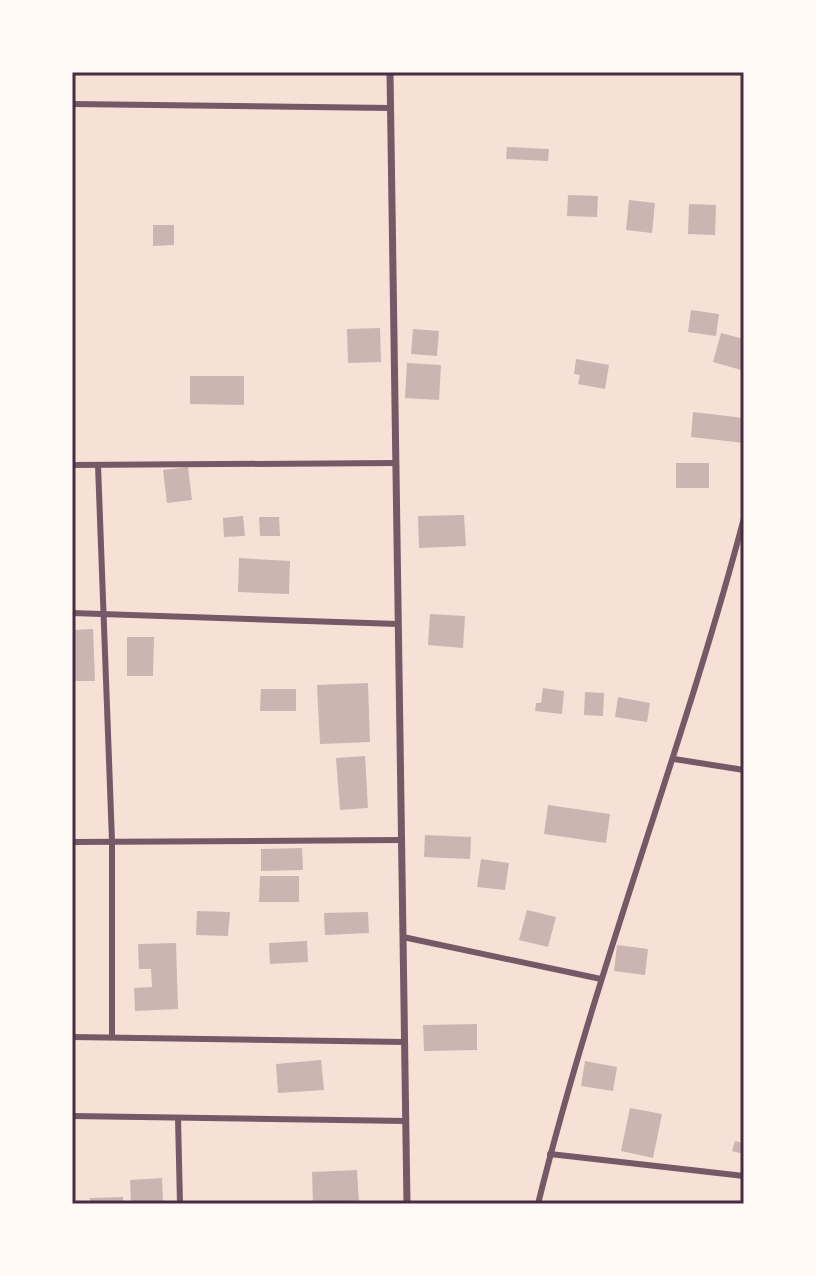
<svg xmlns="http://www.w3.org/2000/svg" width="816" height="1276" viewBox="0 0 816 1276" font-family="'PT Serif',serif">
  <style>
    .building { fill: #ccb4b1 }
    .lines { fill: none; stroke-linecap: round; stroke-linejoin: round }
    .minor { stroke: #755966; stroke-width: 6 }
    .tertiary { stroke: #755966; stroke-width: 7 }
    .neatline { fill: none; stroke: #4a2c40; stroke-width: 3 }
  </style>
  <rect width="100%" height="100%" fill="#f7e1d7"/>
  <g class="building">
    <path d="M507 147 549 149 548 161 506 159Z"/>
    <path d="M568 195 598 196 597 217 567 216Z"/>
    <path d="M629 200 655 203 652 233 626 230Z"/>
    <path d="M689 204 716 205 715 235 688 234Z"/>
    <path d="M153 225H174V245L153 246Z"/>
    <path d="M691 310 719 314 716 336 688 332Z"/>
    <path d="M380 328 381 362 348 363 347 329Z"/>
    <path d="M413 329 439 331 437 356 411 354Z"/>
    <path d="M721 333 744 339 741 370 713 362Z"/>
    <path d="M576 359 609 365 605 389 578 384 580 375 574 374Z"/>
    <path d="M407 363 441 365 439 400 405 398Z"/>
    <path d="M190 376H244V405L190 404Z"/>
    <path d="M693 412 744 418V443L691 437Z"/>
    <rect x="676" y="463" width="33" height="25"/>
    <path d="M188 467 192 500 167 503 163 470Z"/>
    <path d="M464 515 466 546 419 548 418 516Z"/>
    <path d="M243 516 245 536 224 537 223 518Z"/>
    <path d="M259 517H279L280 536H260Z"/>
    <path d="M239 558 290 561 289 594 238 592Z"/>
    <path d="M430 614 465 616 463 648 428 645Z"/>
    <path d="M93 629 95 681H74L72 630Z"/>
    <path d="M127 637H154L153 676H127Z"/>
    <path d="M368 683 370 742 320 744 317 685Z"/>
    <path d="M543 688 564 691 562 714 535 711 536 703H541Z"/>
    <path d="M261 689H296V711H260Z"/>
    <path d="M585 692 604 693 603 716 584 715Z"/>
    <path d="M618 697 650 703 647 722 615 717Z"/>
    <path d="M365 756 368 808 340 810 336 758Z"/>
    <path d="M548 805 610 814 606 843 544 834Z"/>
    <path d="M425 835 471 837 470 859 424 857Z"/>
    <path d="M302 848 303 870 261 871V849Z"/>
    <path d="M481 859 509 863 505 890 477 887Z"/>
    <path d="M260 876H299V902H259Z"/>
    <path d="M527 910 556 917 548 947 519 940Z"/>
    <path d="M197 911 230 912 228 936 196 935Z"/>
    <path d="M368 912 369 933 325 935 324 913Z"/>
    <path d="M307 941 308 962 270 964 269 943Z"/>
    <path d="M176 943 178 1009 135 1011 134 988 152 987 151 969H139L138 944Z"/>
    <path d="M617 945 648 949 645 975 614 971Z"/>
    <path d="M477 1024V1050L424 1051 423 1025Z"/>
    <path d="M321 1060 324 1090 278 1093 276 1064Z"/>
    <path d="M585 1061 617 1067 613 1091 581 1086Z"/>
    <path d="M630 1108 662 1114 653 1158 621 1151Z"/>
    <path d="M735 1141 744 1143V1154L732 1151Z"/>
    <path d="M357 1170 359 1203 313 1204 312 1172Z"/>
    <path d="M162 1178 163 1202 131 1204 130 1180Z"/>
    <path d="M123 1197V1204H90V1198Z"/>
  </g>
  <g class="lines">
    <g class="minor">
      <path d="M72 104 390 108"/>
      <path d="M72 465 396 463"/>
      <path d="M98 465 112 841V1037"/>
      <path d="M72 613 398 624"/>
      <path d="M674 759 744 770"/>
      <path d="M72 842 401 840"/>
      <path d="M403 937 601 979"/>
      <path d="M72 1037 404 1042"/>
      <path d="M72 1116 406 1121"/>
      <path d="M178 1118 180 1204"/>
      <path d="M550 1154 744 1176"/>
      <path d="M538 1204C595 972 683 749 744 518"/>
    </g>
    <path class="tertiary" d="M390 72 407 1204"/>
  </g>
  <rect width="816" height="1276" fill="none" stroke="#fffaf5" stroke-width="148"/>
  <rect x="74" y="74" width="668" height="1128" class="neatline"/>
</svg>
